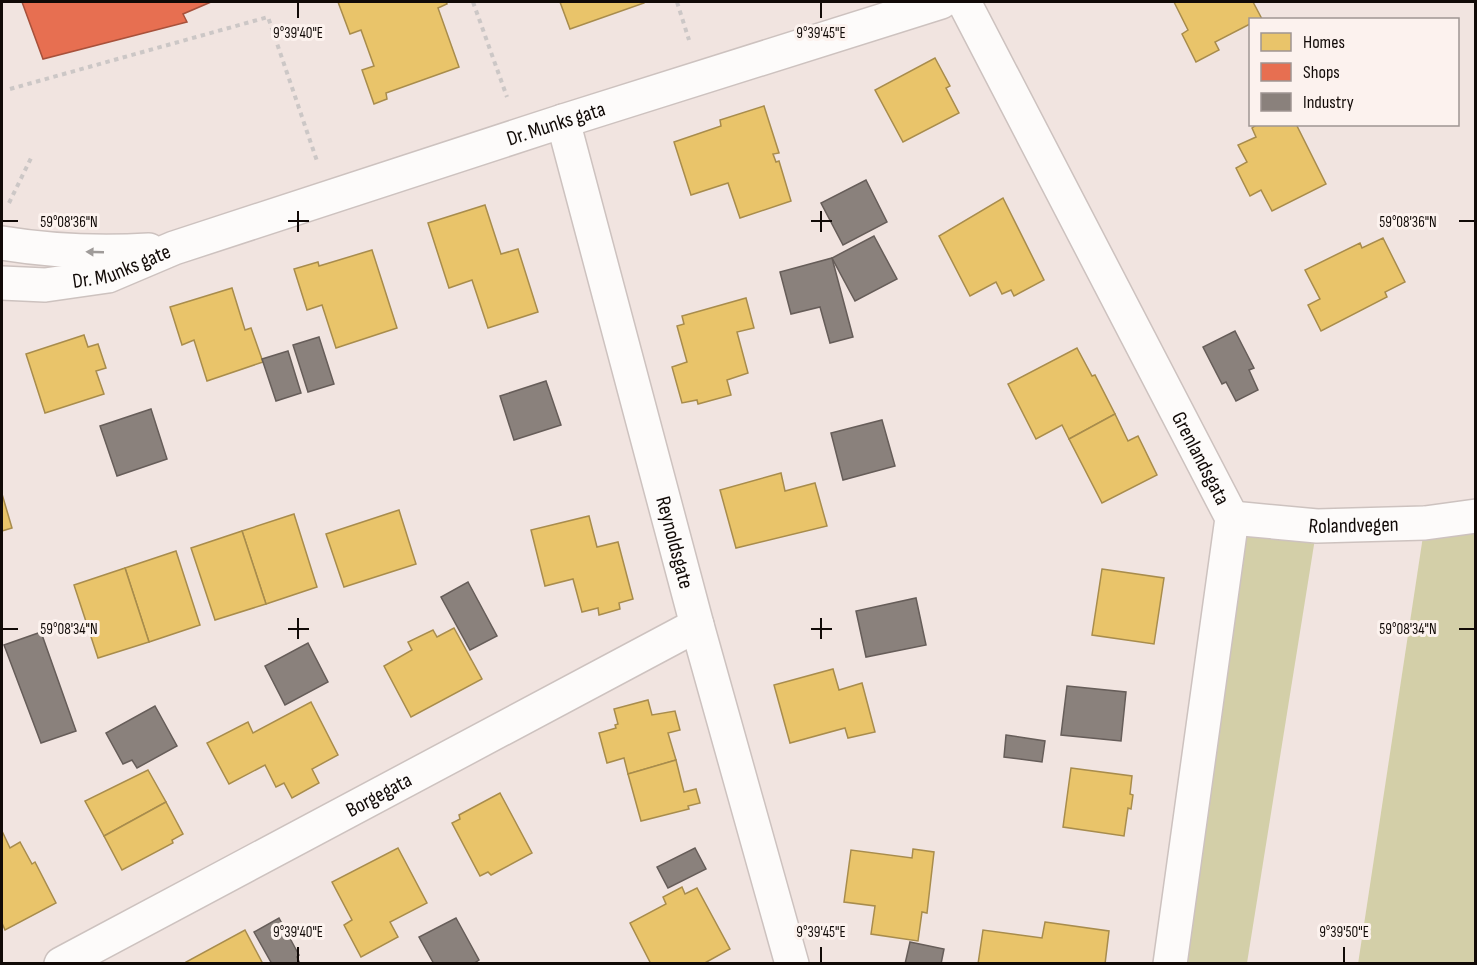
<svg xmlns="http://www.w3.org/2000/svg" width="1477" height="965" viewBox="0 0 1477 965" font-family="'Sofia Sans Condensed',sans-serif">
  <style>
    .green { fill: #d3cfa8 }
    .homes { fill: #e9c46a; stroke: #a88c4c; stroke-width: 1.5 }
    .shops { fill: #e76f51; stroke: #a7513b; stroke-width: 1.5 }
    .industry { fill: #8a817c; stroke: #665d59; stroke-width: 1.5 }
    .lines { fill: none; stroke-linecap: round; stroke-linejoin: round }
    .street-casing { stroke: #cdc2bf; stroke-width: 36 }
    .path { stroke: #ccc7c6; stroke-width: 4; stroke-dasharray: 4.5 4.5; stroke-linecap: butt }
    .street { stroke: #fdfbfa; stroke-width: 33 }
    .oneway { fill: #9f9b99 }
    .ticks { fill: none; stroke: #110a07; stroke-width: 2 }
    .labels { text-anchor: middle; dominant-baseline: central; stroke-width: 6; stroke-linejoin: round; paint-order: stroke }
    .street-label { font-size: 21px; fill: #110a07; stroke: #fcf2ee }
    .ticks-label { font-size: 15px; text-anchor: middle; fill: #110a07; stroke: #fcf2ee; stroke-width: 6; stroke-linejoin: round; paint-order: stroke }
  </style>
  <rect width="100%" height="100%" fill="#f1e4e0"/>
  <g class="green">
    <path d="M1475 510V963L1358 964 1425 523Z"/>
    <path d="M1232 518 1317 526 1247 963 1170 964Z"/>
  </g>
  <g class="homes">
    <path d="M338 2H446L447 4 438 8 459 67 386 93 387 99 374 104 362 70 374 66 361 30 350 34Z"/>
    <path d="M560 2H644V3L570 29Z"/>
    <path d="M1174 2H1253L1262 19 1250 20V24L1215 42 1219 50 1196 62 1182 34 1188 30Z"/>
    <path d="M935 58 950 86 946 88 959 113 903 142 875 90Z"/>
    <path d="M764 106 779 153 773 154 776 162 779 161 791 201 740 218 728 183 691 195 674 142 721 126 720 120Z"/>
    <path d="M1258 124H1296L1326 184 1272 211 1261 190 1250 196 1236 168 1247 162 1238 145 1256 137 1252 128Z"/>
    <path d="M1003 198 1044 280 1014 296 1011 290 1002 294 996 282 970 296 939 236Z"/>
    <path d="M485 205 501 254 518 249 538 312 488 328 472 280 449 288 428 223Z"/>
    <path d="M1383 238 1405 282 1385 292 1387 297 1321 331 1308 305 1320 299 1305 270 1360 243 1362 248Z"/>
    <path d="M372 250 397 328 336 348 322 305 307 310 294 269 318 262 319 266Z"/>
    <path d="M232 288 245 330 251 328 263 362 207 381 194 340 182 345 170 307Z"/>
    <path d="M746 298 754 328 737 332 748 373 727 380 731 395 698 404 697 400 682 403 672 367 687 362 677 326 684 324 682 316Z"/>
    <path d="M84 335 88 347 98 344 106 368 96 371 104 394 45 413 26 354Z"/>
    <path d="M1077 348 1092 376 1095 375 1115 414 1069 439 1062 425 1036 439 1008 384Z"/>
    <path d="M1115 414 1128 441 1138 436 1157 475 1102 503 1069 439Z"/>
    <path d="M781 473 785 491 815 483 827 526 736 548 720 490Z"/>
    <path d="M2 494 12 528 2 531Z"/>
    <path d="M399 510 416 564 344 587 326 534Z"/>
    <path d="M294 514 317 587 266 604 242 531Z"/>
    <path d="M589 516 597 547 618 542 633 599 619 603 620 609 599 615 598 608 582 612 573 579 545 586 531 530Z"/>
    <path d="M242 531 266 604 215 620 191 548Z"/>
    <path d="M176 551 200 625 149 642 125 568Z"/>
    <path d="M125 568 149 642 98 658 74 585Z"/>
    <path d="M1102 569 1164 578 1154 644 1092 635Z"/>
    <path d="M454 628 482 679 411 717 384 666 412 650 408 642 433 630 437 637Z"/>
    <path d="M833 669 839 690 862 683 875 732 848 738 845 728 790 743 774 685Z"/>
    <path d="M648 700 652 715 675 711 680 730 668 733 676 760 628 774 624 758 607 763 599 733 616 728 615 725 618 724 614 709Z"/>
    <path d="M311 702 338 755 312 769 319 783 292 798 284 783 276 787 265 765 229 784 207 743 248 722 253 733Z"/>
    <path d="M676 760 684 792 696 789 700 803 688 806 689 809 641 821 628 774Z"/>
    <path d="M1071 768 1132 776 1130 794 1133 795 1131 809 1128 808 1124 836 1063 827Z"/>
    <path d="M148 770 166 802 104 836 85 801Z"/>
    <path d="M500 793 532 853 491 875 488 872 480 876 452 823 460 819 459 815Z"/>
    <path d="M166 802 183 834 172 840 173 843 122 870 104 836Z"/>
    <path d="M2 831 10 848 20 842 32 864 35 862 56 903 5 930 2 923Z"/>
    <path d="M398 848 427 903 390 922 398 937 361 957 344 925 352 920 332 882Z"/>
    <path d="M913 849 934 852 927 913 922 912 918 941 871 934 875 906 844 902 851 850 912 858Z"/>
    <path d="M682 887 685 894 697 888 730 949 703 964H651L630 923 666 904 663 897Z"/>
    <path d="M1045 922 1109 931 1105 964H978L983 930 1042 938Z"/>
    <path d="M245 930 263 964H187L186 962Z"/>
  </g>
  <path class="shops" d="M22 2H211L183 14 187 22 43 59Z"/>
  <g class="industry">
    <path d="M866 180 887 222 843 245 821 203Z"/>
    <path d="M874 236 897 279 855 301 832 258Z"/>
    <path d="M832 258 853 337 830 343 820 307 791 314 780 272Z"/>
    <path d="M1235 331 1254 368 1249 370 1258 390 1236 401 1226 382 1222 384 1203 347Z"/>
    <path d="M319 337 334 384 308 392 293 345Z"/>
    <path d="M288 351 301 393 276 401 262 359Z"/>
    <path d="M546 381 561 425 514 440 500 396Z"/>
    <path d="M151 409 167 459 117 476 100 426Z"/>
    <path d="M882 420 895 466 843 480 831 433Z"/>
    <path d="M468 582 497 636 470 650 441 597Z"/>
    <path d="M916 598 926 645 866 657 856 611Z"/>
    <path d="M41 632 76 731 41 743 4 645Z"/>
    <path d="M308 643 328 682 285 705 265 666Z"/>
    <path d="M1067 686 1126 692 1121 741 1061 735Z"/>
    <path d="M155 706 177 746 137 768 132 760 123 764 106 733Z"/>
    <path d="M1006 735 1045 741 1042 762 1004 757Z"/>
    <path d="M695 848 706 869 668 888 657 867Z"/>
    <path d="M279 918 299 955 297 957 300 964H272L254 932Z"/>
    <path d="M456 918 479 960 473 964H434L419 937Z"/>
    <path d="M910 942 944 949 941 964H905Z"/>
  </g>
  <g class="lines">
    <g class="street-casing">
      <g id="street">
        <path id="s1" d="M964 2 1232 518 1170 964"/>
        <path id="s2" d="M563 121 697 625 792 964"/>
        <path d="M2 243C51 251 98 253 149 250"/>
        <path id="s3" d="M2 283 45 285 108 276 174 248 563 121 941 2"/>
        <path id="s4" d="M1232 518 1317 526 1425 523 1476 516"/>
        <path id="s5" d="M61 964 697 625"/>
      </g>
    </g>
    <g class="path">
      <path d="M473 2 507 97"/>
      <path d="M677 2 689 40"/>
      <path d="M10 89 268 17 317 161"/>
      <path d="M9 203 32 156"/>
    </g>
    <use href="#street" class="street"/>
  </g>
  <defs><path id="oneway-solid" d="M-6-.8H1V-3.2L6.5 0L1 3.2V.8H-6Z" transform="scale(1.5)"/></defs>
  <use class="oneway" href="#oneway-solid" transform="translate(95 252) rotate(-178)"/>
  <path class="ticks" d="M298 3V18M821 3V18M298 211V232M821 211V232M3 221H18M288 221H309M811 221H832M1459 221H1474M298 618V639M821 618V639M3 629H18M288 629H309M811 629H832M1459 629H1474M298 947V962M821 947V962M1344 947V962"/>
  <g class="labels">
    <g class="street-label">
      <text stroke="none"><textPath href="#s3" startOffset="580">Dr. Munks gata</textPath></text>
      <text stroke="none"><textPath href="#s3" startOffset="122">Dr. Munks gate</textPath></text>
      <text stroke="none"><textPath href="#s1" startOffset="514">Grenlandsgata</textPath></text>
      <text stroke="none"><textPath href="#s4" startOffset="122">Rolandvegen</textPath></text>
      <text stroke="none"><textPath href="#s2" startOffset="436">Reynoldsgate</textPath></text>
      <text stroke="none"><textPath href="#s5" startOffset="360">Borgegata</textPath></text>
    </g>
  </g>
  <g class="ticks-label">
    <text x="298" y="38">9°39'40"E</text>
    <text x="821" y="38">9°39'45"E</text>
    <text x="69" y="227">59°08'36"N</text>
    <text x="1408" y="227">59°08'36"N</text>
    <text x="69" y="634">59°08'34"N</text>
    <text x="1408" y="634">59°08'34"N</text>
    <text x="298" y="937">9°39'40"E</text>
    <text x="821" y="937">9°39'45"E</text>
    <text x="1344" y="937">9°39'50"E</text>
  </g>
  <rect width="1477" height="965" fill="none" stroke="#110a07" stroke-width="6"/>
  <rect x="1249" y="18" width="210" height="108" fill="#fcf2ee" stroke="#9e9592" stroke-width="1.5"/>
  <rect x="1261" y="33" width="30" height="18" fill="#e9c46a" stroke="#9e9592" stroke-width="1.5"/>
  <text x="1303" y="48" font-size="18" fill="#110a07">Homes</text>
  <rect x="1261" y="63" width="30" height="18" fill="#e76f51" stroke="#9e9592" stroke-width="1.5"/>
  <text x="1303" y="78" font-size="18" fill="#110a07">Shops</text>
  <rect x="1261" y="93" width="30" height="18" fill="#8a817c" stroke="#9e9592" stroke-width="1.5"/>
  <text x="1303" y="108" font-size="18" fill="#110a07">Industry</text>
</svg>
